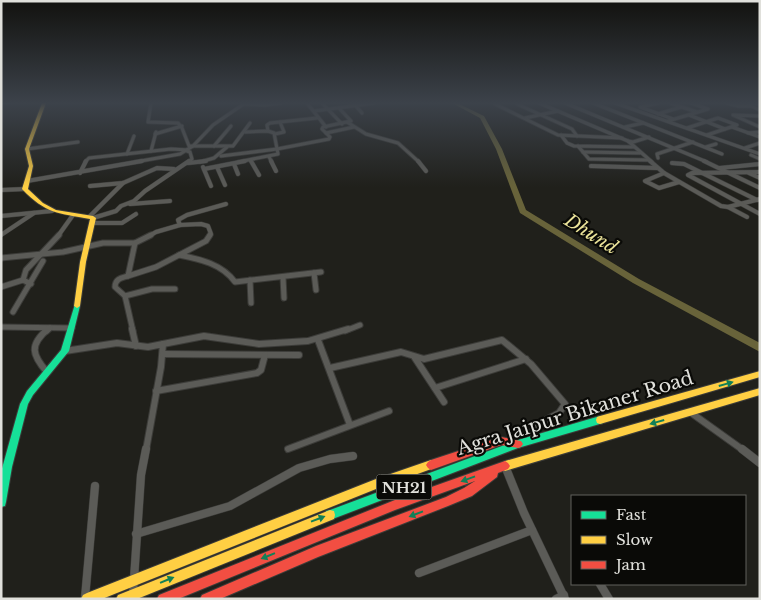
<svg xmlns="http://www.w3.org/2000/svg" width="761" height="600" viewBox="0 0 761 600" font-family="'Libre Baskerville',serif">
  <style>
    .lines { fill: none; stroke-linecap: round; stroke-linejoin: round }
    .river { fill: #68633a; fill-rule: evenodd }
    .street-far4-casing { stroke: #3c3c39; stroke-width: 4.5 }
    .street-far3-casing { stroke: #3c3c39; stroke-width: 5 }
    .street-far2-casing { stroke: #3c3c39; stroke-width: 7 }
    .street-far1-casing { stroke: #3c3c39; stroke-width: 8 }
    .street-casing { stroke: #3c3c39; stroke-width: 9 }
    .fast-casing { stroke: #3c3c39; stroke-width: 2 }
    .slow-casing { stroke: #3c3c39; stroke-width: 2 }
    .jam-casing { stroke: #3c3c39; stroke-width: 2 }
    .street-far4 { stroke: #5b5b57; stroke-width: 3 }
    .street-far3 { stroke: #5b5b57; stroke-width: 4 }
    .street-far2 { stroke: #5b5b57; stroke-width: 5 }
    .street-far1 { stroke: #5b5b57; stroke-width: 6 }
    .street { stroke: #5b5b57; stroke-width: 8 }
    .fast { fill: #16e098; fill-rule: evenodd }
    .slow { fill: #ffcf43; fill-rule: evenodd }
    .jam { fill: #f24e42; fill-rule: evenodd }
    .oneway { fill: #118057 }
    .labels { text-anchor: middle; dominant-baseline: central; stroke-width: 4.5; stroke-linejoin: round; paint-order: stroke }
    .shield { fill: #0a0a07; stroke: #a0a09b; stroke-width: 1 }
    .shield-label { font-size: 15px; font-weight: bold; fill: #e0e0db }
    .water-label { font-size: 18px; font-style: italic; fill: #ece49a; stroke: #0a0a07 }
    .near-street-label { font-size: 19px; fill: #e0e0db; stroke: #0a0a07 }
  </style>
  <rect width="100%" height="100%" fill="#20201b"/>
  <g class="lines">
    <path class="river" d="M452 103H457L484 116 502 149 526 210 639 279 760 343V352L633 283 520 213 496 149 480 118Z"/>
    <g class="street-far4-casing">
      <g id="street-far4">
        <path d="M151 103 148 122 178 123 182 128 189 146H233L250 123"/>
        <path d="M307 103 326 127"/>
        <path d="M322 103 342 124"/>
        <path d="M539 103 628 141 633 142 649 137"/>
        <path d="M565 103 707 162"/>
        <path d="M593 103 722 154"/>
        <path d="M615 103 760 154"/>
        <path d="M670 103 697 112"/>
        <path d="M727 103 738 106H750"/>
        <path d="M752 103 760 105"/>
        <path d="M242 104 265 105 281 103"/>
        <path d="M495 104 558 135 622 138"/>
        <path d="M517 104 572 129 577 136"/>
        <path d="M355 105 362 113"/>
        <path d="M749 105 760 110"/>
        <path d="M640 107 673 119"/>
        <path d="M641 107 658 103"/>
        <path d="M314 111 374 103"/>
        <path d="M658 114 681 107"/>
        <path d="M689 115 725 129"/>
        <path d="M760 116 733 115 760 127"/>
        <path d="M525 118 558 111"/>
        <path d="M668 121 708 109 691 103"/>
        <path d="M347 122 366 134 398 143 419 162"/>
        <path d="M625 127 643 123"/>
        <path d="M732 127 760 137"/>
        <path d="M687 128 718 118 737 125 707 135"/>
        <path d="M268 131 267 125 270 123 317 118"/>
        <path d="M326 133 354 127"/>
        <path d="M748 133 760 132"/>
        <path d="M155 134 182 126"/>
        <path d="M275 134 284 132 280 122"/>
        <path d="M561 135 567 143 574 146 634 147"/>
        <path d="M628 141 652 162"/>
        <path d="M214 146 231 126"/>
        <path d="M578 146 589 159 648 160"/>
        <path d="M706 147 716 144"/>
        <path d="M745 148 760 143"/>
        <path d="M27 149 78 142"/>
        <path d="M151 151 156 132"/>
        <path d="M187 151 190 152 192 159 188 162"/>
        <path d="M583 152 640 153"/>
        <path d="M127 154 134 136"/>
        <path d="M751 155 760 159"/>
        <path d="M221 156 277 149 329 139 330 137 322 129 323 127 351 121 339 108"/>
        <path d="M269 157 272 162"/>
        <path d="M658 158 657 154 693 142"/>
        <path d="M85 162 89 158 171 149 188 150"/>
        <path d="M135 162 180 154 193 146 213 125 245 103"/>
        <path d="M200 162 214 158 227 147"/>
        <path d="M238 162 278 154 274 133 268 131 245 132"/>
      </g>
    </g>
    <g class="street-far3-casing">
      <g id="street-far3">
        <path d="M251 161 259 175"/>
        <path d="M271 161 276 171"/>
        <path d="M418 161 426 171"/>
        <path d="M650 161 664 173 721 206 728 207 760 199"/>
        <path d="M704 161 760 188"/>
        <path d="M188 163 206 161"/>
        <path d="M672 163 684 164 757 200"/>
        <path d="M234 164 238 174"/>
        <path d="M591 166 657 168"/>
        <path d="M203 167 211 186"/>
        <path d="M217 167 225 185"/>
        <path d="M720 168 760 164"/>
        <path d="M204 169 245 161"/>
        <path d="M760 172 692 173 688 175 760 214"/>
        <path d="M80 173 86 161"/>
        <path d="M664 173 645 181 659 188 679 182"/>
        <path d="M749 173 760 178"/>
        <path d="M27 181 142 161"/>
        <path d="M90 186 123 183 157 168 174 169"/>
        <path d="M1 190 25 189"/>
        <path d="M130 204 170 201"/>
        <path d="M728 207 747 217"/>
        <path d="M1 216 52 211"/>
        <path d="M90 216 123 183"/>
        <path d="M93 218 116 211 121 206 134 201 145 191 189 161"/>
        <path d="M93 223H122L136 214"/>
        <path d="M1 235 34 213"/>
        <path d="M58 236 73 215"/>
        <path d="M149 236 156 232 180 225"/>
        <path d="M209 236 211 234 208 226 201 224 180 225 178 220 187 215 226 204"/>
      </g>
    </g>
    <g class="street-far2-casing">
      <g id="street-far2">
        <path d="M179 255C200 259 222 264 235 282L321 272"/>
        <path d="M1 258 63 252 103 243H135L151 235"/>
        <path d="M314 273 316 290"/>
        <path d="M128 276 156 267 206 241 210 235"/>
        <path d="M283 277 284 298"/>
        <path d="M250 280 251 303"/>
        <path d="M31 284 23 280 26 270 59 235"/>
        <path d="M1 287 23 280"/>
        <path d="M125 296 152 289H175"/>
        <path d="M13 312 43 261"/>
        <path d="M1 327 72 328"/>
        <path d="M47 331 50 328"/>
        <path d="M133 331 125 296 115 287C115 279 121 278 128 276L135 243"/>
        <path d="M345 331 360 325"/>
      </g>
    </g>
    <g class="street-far1-casing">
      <g id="street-far1">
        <path d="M132 329 136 346"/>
        <path d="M318 340 350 425"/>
        <path d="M163 344 204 336 259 344 308 341 348 329"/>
        <path d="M65 351 117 343 148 347 163 344 161 367 146 450"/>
        <path d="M163 354 299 355"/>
        <path d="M415 358 444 402"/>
        <path d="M330 368 401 352 424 359 502 340 531 364 565 404 559 413 531 428 530 440"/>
        <path d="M47 372C32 355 29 345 48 329"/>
        <path d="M435 388 526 359"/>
        <path d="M156 391 257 373 261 370 265 355"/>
        <path d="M690 412 743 450"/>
        <path d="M288 449 389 411"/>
      </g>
    </g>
    <g class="street-casing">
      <g id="street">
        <path d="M742 449 760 463"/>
        <path d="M505 466 524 513 565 599"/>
        <path d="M136 534 230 506 299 468 330 459 353 456"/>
        <path d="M419 573 532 530"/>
        <path d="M600 584 609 599"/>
        <path d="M133 594 141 475 146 449"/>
        <path d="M85 598 95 486"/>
        <path d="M556 599 564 595"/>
      </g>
    </g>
    <g class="fast-casing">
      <g id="fast">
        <path d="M1 103H11L9 104H1Z"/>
        <path d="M75 304H77L80 306 69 351 33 395 28 404 12 467 6 502 5 506 1 507V472L20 404 27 391 61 350Z"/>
        <path d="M600 416 603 417 604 420 603 423 518 448 330 520 326 519 325 515 326 511 330 510 518 440Z"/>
      </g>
    </g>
    <g class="slow-casing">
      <g id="slow">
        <path d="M42 103H46L29 149 33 166 28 189 43 203 56 210 93 216 96 218 86 262 80 306 77 308 74 306 80 262 90 219C58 213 46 214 22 189L29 166 25 149Z"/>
        <path d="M760 371V377L600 424 597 423 596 420 597 417 600 416Z"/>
        <path d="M760 388V395L505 471 502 469 500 466 502 463 505 461Z"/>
        <path d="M431 460 434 462 436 465 434 468 376 489 102 599H81L83 595 87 593 376 479Z"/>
        <path d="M330 510 334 511 335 515 334 519 137 599H116L118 595Z"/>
      </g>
    </g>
    <g class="jam-casing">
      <g id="jam">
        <path d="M501 437 521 441 523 444 521 447 518 448 501 445 431 470 428 468 426 465 428 462 431 460Z"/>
        <path d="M505 461 508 463 510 466 508 469 498 473 497 477 472 496 448 506 318 557 220 599H200L202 595 316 546 446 497 464 488 475 481 395 510 178 599H157L159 595 395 500Z"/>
      </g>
    </g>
    <use href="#street-far4" class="street-far4"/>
    <use href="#street-far3" class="street-far3"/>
    <use href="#street-far2" class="street-far2"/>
    <use href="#street-far1" class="street-far1"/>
    <use href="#street" class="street"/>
    <use href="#fast" class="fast"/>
    <use href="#slow" class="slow"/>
    <use href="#jam" class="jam"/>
  </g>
  <defs><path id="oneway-solid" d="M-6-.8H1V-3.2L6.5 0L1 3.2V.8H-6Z" transform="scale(1.25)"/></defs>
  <g class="oneway">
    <use href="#oneway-solid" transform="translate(726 384) rotate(-16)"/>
    <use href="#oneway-solid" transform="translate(657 422) rotate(164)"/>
    <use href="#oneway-solid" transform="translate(468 479) rotate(160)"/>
    <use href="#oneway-solid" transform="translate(416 514) rotate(159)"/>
    <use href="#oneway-solid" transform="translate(318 519) rotate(-21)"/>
    <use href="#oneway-solid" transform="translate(268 556) rotate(158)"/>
    <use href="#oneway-solid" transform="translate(167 580) rotate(-22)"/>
  </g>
  <linearGradient id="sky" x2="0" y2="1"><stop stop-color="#12120f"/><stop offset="0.55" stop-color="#3c424a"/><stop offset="1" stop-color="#3c424a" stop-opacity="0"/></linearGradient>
  <rect width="761" height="187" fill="url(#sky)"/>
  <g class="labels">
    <rect class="shield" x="376.5" y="474.5" width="55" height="25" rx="4"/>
    <g class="shield-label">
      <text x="404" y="487">NH21</text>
    </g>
    <g class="water-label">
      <text transform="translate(591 234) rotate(32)">Dhund</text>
    </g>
    <g class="near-street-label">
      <text transform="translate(575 413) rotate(-17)">Agra Jaipur Bikaner Road</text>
    </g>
  </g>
  <rect width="761" height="600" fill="none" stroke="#e0e0db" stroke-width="5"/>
  <rect x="571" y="495" width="175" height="90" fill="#0a0a07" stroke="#60605c"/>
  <rect x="581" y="511" width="25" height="8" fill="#16e098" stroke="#60605c"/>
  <text x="616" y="520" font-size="15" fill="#e0e0db">Fast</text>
  <rect x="581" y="536" width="25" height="8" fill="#ffcf43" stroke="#60605c"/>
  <text x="616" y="545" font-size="15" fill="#e0e0db">Slow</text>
  <rect x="581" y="561" width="25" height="8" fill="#f24e42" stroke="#60605c"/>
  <text x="616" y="570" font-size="15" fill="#e0e0db">Jam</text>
</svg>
